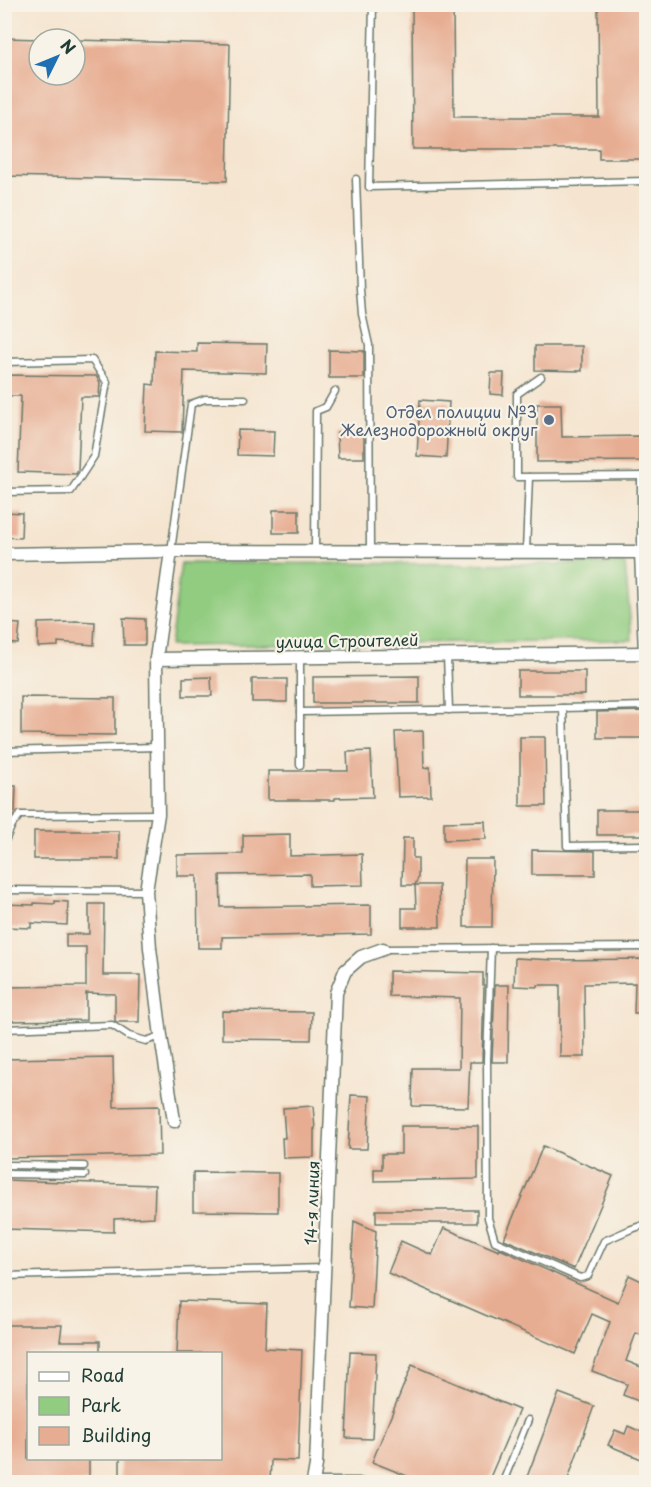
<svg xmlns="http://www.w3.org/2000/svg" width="651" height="1487" viewBox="0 0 651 1487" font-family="'Playpen Sans',sans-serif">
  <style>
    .green { fill: #91cc80; stroke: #58845a; stroke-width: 1.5 }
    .building { fill: #e7ad92 }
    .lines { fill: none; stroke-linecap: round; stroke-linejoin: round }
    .service-casing { stroke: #6a786b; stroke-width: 9 }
    .minor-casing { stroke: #6a786b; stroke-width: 15 }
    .service { stroke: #fff; stroke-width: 6 }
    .minor { stroke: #fff; stroke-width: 12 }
    .service-dot { fill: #5c6f8a; stroke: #f7f3e8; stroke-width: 2 }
    .labels { text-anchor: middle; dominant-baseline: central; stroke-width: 4.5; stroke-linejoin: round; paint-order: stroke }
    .service-label { font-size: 16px; fill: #4e5e75; stroke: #f7f3e8; text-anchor: end }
    .street-label { font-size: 16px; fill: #1f3d34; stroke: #f7f3e8 }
  </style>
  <rect width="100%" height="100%" fill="#f7f3e8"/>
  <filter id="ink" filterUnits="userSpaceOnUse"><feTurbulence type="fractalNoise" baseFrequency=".0167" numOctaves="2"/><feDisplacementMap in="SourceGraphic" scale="12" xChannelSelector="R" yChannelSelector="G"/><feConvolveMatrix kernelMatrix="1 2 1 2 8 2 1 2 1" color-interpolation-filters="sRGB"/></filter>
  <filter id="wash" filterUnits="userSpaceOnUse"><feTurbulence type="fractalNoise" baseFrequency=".008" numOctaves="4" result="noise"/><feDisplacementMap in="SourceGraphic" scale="24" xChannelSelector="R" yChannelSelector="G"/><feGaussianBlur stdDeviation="1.35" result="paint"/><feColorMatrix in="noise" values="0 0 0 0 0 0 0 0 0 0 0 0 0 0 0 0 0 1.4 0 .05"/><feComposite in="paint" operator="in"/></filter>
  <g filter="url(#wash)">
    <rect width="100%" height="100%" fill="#f5e5d0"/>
    <path class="green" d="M181 563 625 564 632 640 170 646Z"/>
    <g id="blocks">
      <g class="building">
        <path d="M412 4H453L454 117H599L598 4H646V159H599V149H413Z"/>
        <path d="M4 38 39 39V75H75V40L230 44 227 181 4 176Z"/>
        <path d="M197 343 267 344 266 373 184 371 182 432 145 431 147 384 154 385 155 351 197 352Z"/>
        <path d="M535 346H582V371L535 370Z"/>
        <path d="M329 350 364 351V378H329Z"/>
        <path d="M491 373H504L503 395 490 394Z"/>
        <path d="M4 375 96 376 100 382 99 397H81L78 470 76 474 18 472 21 396H4Z"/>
        <path d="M420 400 449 402 446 458 417 456Z"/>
        <path d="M537 404H561L562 437 646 436V461L537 462Z"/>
        <path d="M238 430 274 431 273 456 237 455Z"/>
        <path d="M364 432V458H338L337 433Z"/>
        <rect x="273" y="510" width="26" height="23"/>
        <path d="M6 512 22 513 21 538 4 537Z"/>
        <path d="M123 618 145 619V645H124Z"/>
        <path d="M74 621 95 622 94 645 58 642V646L38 647V623L74 622Z"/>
        <path d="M4 623 20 624 18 644 4 643Z"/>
        <rect x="518" y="671" width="67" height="24"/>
        <path d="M419 676V703H313V677Z"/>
        <path d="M211 677 212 696H183V678Z"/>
        <rect x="252" y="679" width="35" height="23"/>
        <path d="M21 697 115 698V735L21 734Z"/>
        <path d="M646 711V738H597V712Z"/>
        <path d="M423 731 424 768 430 767 431 796 398 797 395 732Z"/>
        <path d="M520 737H545L546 806H520Z"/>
        <path d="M371 751 373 797 335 798V800H268V771H348L347 752Z"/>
        <path d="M4 786H16L15 812H4Z"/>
        <rect x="597" y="810" width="49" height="25"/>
        <path d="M485 821 486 839 444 840V822Z"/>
        <rect x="34" y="831" width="85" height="28"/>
        <path d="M290 834V856L362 854 363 885 310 886V874L220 875 221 907 371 905V934L222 937V948H198L197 876H177V855L243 854V835Z"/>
        <path d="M403 838H413V858H418V878L415 885H402Z"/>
        <path d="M532 850 595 851V875H532Z"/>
        <path d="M465 859H493L492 927H464Z"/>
        <path d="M415 885H439L440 927H402V908H416Z"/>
        <path d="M55 901 68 902 67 925 31 923V928L4 927V904L34 905V903L55 904Z"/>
        <path d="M89 904H104L103 975H140L139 1022H117L115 1021V994L86 993V1020L4 1021V987L86 986V947H66V934H89Z"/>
        <path d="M515 958 554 960 646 959V1013H634L635 983 584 984 585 1057H560V985H538V987L514 986Z"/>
        <path d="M389 971 483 973V985H484L482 1062H470L468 1107 412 1106 413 1068H459L460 998 389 996Z"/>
        <path d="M495 985H509L508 1062H492Z"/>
        <path d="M222 1011 312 1012 311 1040 222 1039Z"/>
        <path d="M113 1057 114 1107 159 1106 160 1155 4 1158V1059Z"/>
        <path d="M351 1095 370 1096 367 1149H348Z"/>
        <path d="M313 1106 315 1129H314V1157L283 1158 282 1138H285L283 1108Z"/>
        <path d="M401 1126H478V1179L374 1181V1169H382V1154H401Z"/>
        <path d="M543 1146 613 1176 574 1269 504 1239Z"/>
        <path d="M193 1172 278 1173V1212L193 1211Z"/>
        <path d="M4 1180 155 1185 154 1217 114 1219V1232L4 1229Z"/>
        <rect x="376" y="1210" width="101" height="13"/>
        <path d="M354 1221 376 1231 372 1309 349 1307Z"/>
        <path d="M444 1228 499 1251 500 1249 618 1302 629 1275 646 1283V1337L636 1333 626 1361 646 1369V1404L623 1395 627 1384 592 1371 610 1322 592 1314 575 1354 388 1273 401 1241 432 1255Z"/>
        <path d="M179 1301 267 1304 265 1348 302 1350 298 1461 271 1460 270 1482H120V1458H220V1353H177Z"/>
        <path d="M4 1325H62L60 1341H100V1353H28V1458H89V1482H4Z"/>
        <path d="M350 1352 376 1353 372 1439 346 1438Z"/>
        <path d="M412 1365 519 1410 488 1482H422L372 1462Z"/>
        <path d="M559 1393 594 1406 567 1482H525Z"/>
        <path d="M628 1426 646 1434V1461L608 1445 615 1430 625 1434Z"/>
      </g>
    </g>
  </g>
  <g filter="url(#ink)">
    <use href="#blocks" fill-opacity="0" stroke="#6a786b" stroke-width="1.5"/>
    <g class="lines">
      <g class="service-casing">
        <g id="service">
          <path d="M373 4 369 187 646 181"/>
          <path d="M356 179 360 289 362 314 369 345 370 551"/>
          <path d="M4 362 92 360 107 382 94 456 71 491 4 492"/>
          <path d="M541 377 517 394V477L646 476"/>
          <path d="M171 551 191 404 205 399H245"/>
          <path d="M315 551 316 411 326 407 335 391"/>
          <path d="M526 551 529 477"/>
          <path d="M641 552V476"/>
          <path d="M645 653 646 706"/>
          <path d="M447 656 449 710"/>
          <path d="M300 657V765"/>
          <path d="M646 706 563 708 567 846 646 845"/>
          <path d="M300 712 563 708"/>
          <path d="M4 751 157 747"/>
          <path d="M4 843 12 825 20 815 158 814"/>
          <path d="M4 890 146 891"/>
          <path d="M491 948 487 1060 488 1218 495 1241 580 1278 588 1276 604 1241 629 1230 646 1224"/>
          <path d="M383 949 646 947"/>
          <path d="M4 1029 112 1025 129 1036 146 1041 161 1036"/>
          <path d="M4 1165 84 1166"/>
          <path d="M4 1174 85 1175"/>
          <path d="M4 1276 324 1268"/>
          <path d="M314 1481H359L363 1482"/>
          <path d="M503 1482 528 1420"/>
        </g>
      </g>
      <g class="minor-casing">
        <g id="minor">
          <path d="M171 551 156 659 646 653"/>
          <path d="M641 552 645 653"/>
          <path d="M4 554 171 551 646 552"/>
          <path d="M156 659 158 814 146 891 150 948 161 1036 174 1121"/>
          <path d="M313 1482 316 1465 336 993 345 971 361 957 383 949"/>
        </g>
      </g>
      <use href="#service" class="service"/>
      <use href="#minor" class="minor"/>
    </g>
  </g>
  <circle class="service-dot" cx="549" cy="420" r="6"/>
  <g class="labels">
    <g class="service-label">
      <text x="537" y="411">Отдел полиции №3<tspan x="537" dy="18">Железнодорожный округ</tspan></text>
    </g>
    <g class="street-label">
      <text transform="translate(347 640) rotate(-1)">улица Строителей</text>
      <text transform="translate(311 1203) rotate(-88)">14-я линия</text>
    </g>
  </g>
  <rect width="651" height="1487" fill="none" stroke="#f7f3e8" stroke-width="24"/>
  <rect x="27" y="1352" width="195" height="108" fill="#f7f3e8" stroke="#a1aaa0" stroke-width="1.5"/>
  <rect x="39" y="1372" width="30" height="9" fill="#ffffff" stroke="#a1aaa0" stroke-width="1.5"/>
  <text x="81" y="1382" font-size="18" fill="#1f3d34">Road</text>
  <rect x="39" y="1397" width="30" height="18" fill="#91cc80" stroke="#a1aaa0" stroke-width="1.5"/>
  <text x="81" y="1412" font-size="18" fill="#1f3d34">Park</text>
  <rect x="39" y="1427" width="30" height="18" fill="#e7ad92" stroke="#a1aaa0" stroke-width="1.5"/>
  <text x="81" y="1442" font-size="18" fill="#1f3d34">Building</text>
  <g transform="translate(57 57) rotate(47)"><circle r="28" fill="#f7f3e8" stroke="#a1aaa0" stroke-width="1.5"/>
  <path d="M0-4.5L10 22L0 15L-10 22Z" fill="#1f6fb2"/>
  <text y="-9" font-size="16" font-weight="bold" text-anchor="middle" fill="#1f3d34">N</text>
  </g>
</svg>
